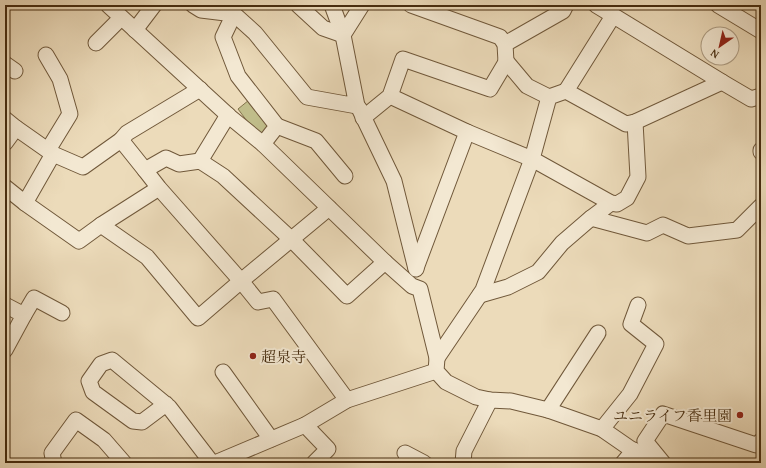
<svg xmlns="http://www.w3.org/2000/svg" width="766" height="468" viewBox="0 0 766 468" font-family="'Gentium Book Plus','Noto Serif JP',serif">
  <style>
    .green { fill: #c0bd8a; stroke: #83744c }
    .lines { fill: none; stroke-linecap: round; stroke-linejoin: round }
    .minor-casing { stroke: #70583a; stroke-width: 17 }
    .minor { stroke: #f3e8d2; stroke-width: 15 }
    .poi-dot { fill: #8f2418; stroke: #f3e8d2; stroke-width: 1.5 }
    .labels { text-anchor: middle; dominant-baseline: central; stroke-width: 4; stroke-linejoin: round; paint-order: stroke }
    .poi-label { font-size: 15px; fill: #462c0f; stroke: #f3e8d2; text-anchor: start }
  </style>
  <rect width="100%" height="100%" fill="#ecdbba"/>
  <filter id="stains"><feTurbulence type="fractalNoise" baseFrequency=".005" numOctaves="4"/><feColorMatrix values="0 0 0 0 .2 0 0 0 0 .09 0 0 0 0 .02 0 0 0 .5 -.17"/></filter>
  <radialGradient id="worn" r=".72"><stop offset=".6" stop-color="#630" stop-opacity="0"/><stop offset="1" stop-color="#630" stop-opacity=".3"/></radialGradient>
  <path class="green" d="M249 100 270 125 263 134 256 133 238 109Z"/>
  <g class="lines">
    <g class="minor-casing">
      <g id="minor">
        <path d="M108 5 230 117 263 144 385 262 412 286 420 289 437 358 436 371 446 382 476 397 490 400 511 401 548 410 602 429 641 456 648 463"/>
        <path d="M193 5 201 10 234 14 255 33 307 97 357 106 343 35 332 5"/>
        <path d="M298 5 323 28 343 35"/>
        <path d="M411 5 500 37 505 44"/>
        <path d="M596 5 722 82 635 122 626 124 566 91 613 16"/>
        <path d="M718 5 761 31"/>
        <path d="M234 14 223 37 238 76 277 126 263 144"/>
        <path d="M135 30 154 5"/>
        <path d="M343 35 362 5"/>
        <path d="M96 43 121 18"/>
        <path d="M46 55 60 79 70 114 48 150"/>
        <path d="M506 61 527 86 549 97"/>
        <path d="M5 64 15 71"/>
        <path d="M722 82 751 99 761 96"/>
        <path d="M566 91 549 97 532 159 611 203 617 204 627 198 638 177 635 122"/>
        <path d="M390 96 467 132 416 268"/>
        <path d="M359 108 394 181 416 269"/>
        <path d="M363 118 390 96 403 59 490 89 506 62 505 44 563 11 566 5"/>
        <path d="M5 119 16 128"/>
        <path d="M277 126 316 141 345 176"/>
        <path d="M121 140 127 133 200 89"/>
        <path d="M5 143 16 128 53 154 83 167 121 140 145 170"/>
        <path d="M761 150V152"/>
        <path d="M200 161 228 115"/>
        <path d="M5 187 25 203 79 241 101 225"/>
        <path d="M159 188 101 225 147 257 198 318 241 281 159 188 145 170 166 158 179 164 200 161 223 176 292 240 347 296 385 262"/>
        <path d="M25 203 53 154"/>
        <path d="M611 203 591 218 647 233 663 225 688 236 737 230 761 206"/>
        <path d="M329 208 241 281 258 302 273 299 347 400"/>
        <path d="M480 295 508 287 538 272 562 243 591 218"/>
        <path d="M5 305 24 315 5 350"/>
        <path d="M24 315 34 298 62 313"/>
        <path d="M437 358 483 290 532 159 467 132"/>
        <path d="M223 372 271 439"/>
        <path d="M166 404 142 422 133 421 93 392 89 381 101 364 112 360 169 407 212 463"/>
        <path d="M548 410 598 333"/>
        <path d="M305 425 328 449 314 463"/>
        <path d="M602 429 630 394 656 344 631 324 638 305"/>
        <path d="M405 453 424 463"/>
        <path d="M54 463 52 453 76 420 104 440 124 463"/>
        <path d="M215 463 305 425 347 400 436 371"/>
        <path d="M463 463 464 451 490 400"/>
        <path d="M623 463 634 450"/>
        <path d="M663 463 645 441 663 414 756 445 761 441"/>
      </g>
    </g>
    <use href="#minor" class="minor"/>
  </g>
  <g class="poi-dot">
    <circle cx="253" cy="356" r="4"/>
    <circle cx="740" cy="415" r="4"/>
  </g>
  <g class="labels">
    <g class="poi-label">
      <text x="261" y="356">超泉寺</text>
      <text x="732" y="415" text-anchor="end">ユニライフ香里園</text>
    </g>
  </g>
  <rect width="766" height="468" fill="none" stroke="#ecdbba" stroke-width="20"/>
  <rect x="6" y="6" width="754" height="456" fill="none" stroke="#462c0f" stroke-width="2"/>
  <rect x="10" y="10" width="746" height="448" fill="none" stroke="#462c0f"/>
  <g transform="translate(720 46) rotate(214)"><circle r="19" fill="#f3e8d2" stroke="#ae9d84"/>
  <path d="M0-3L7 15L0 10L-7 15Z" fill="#8f2418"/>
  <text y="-6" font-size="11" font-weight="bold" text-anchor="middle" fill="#462c0f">N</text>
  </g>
  <rect width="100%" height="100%" filter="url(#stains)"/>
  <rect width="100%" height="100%" fill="url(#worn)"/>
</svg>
